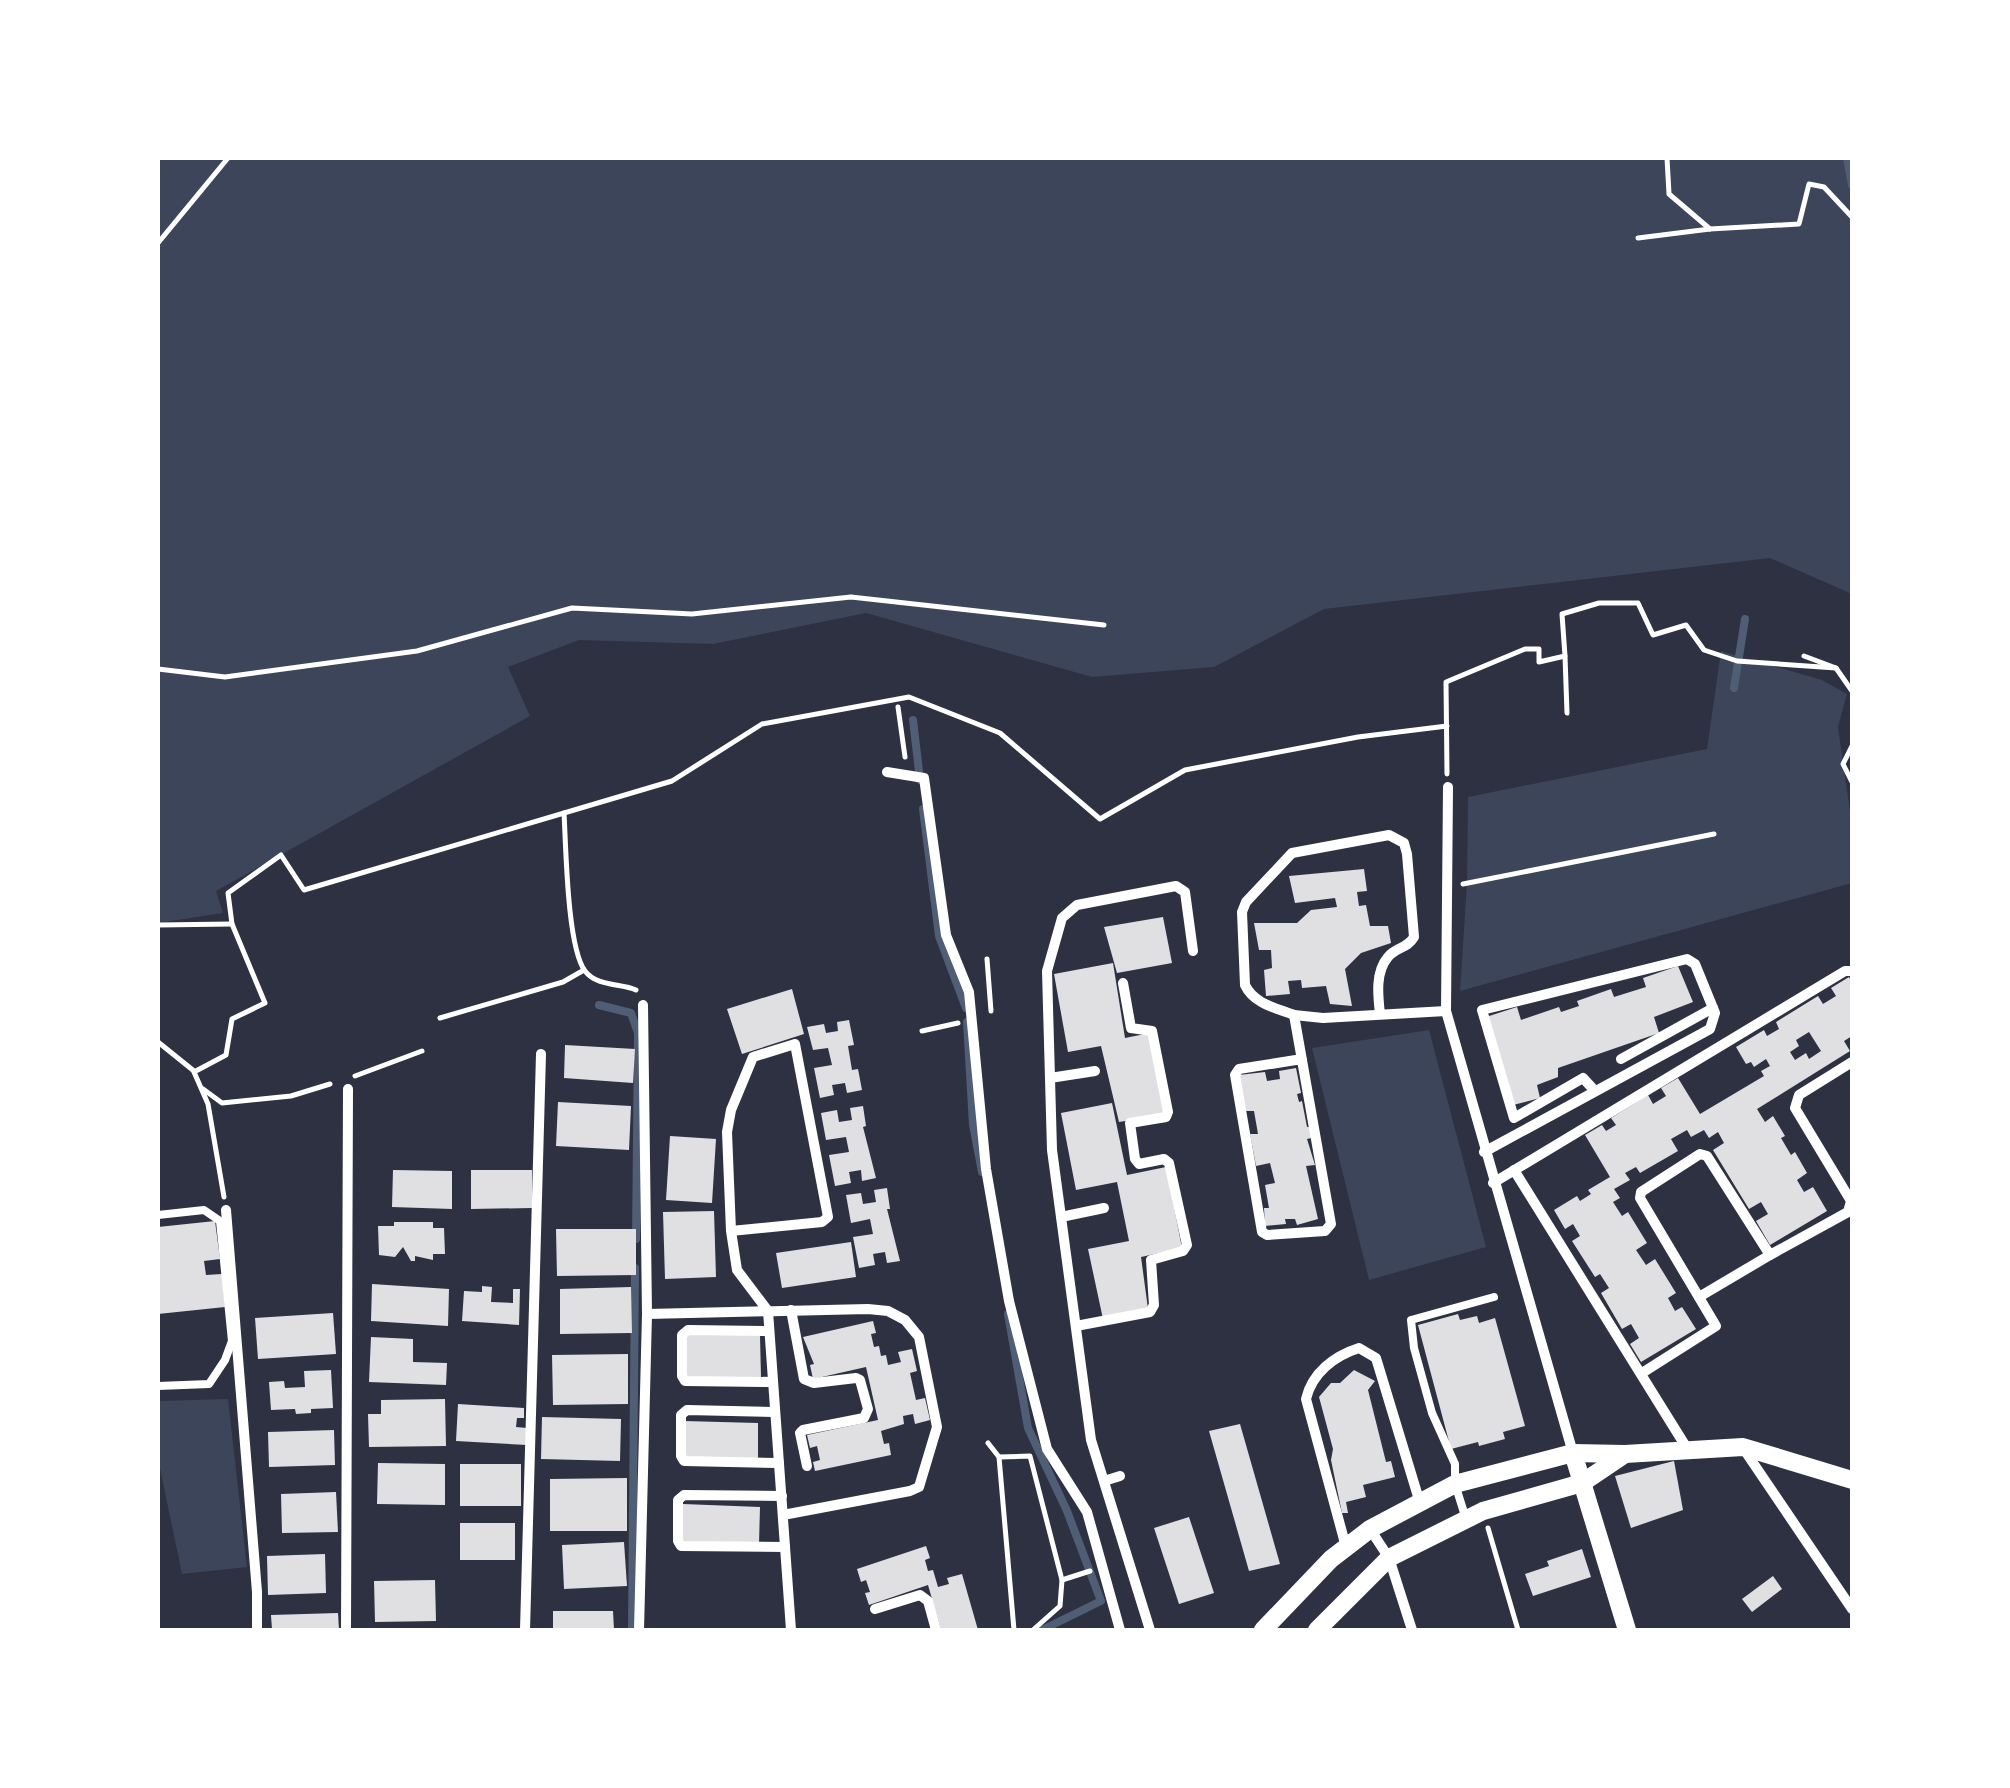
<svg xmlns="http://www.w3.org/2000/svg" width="2010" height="1788" viewBox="0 0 2010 1788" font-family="Cabin,sans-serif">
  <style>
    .green { fill: #3c4559 }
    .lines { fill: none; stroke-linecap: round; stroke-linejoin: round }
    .stream { stroke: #4f5d75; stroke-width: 8 }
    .building { fill: #e0e0e3; fill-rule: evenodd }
    .path { stroke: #fff; stroke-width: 5 }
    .service { stroke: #fff; stroke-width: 8 }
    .minor { stroke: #fff; stroke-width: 10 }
    .tertiary { stroke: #fff; stroke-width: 18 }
  </style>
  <rect width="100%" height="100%" fill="#2d3142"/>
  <g class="green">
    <path d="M158 158H1852V594L1770 558 1324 609 1214 667 1092 677 866 613 713 644 579 640 508 667 530 716 216 891 223 913 158 923Z"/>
    <path d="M1721 651 1822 680 1847 694 1838 727 1852 825V883L1460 991 1467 883 1468 797 1707 749Z"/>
    <path d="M1429 1030 1486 1247 1369 1280 1312 1048Z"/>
    <path d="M228 1399 247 1567 182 1574 158 1459V1401Z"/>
  </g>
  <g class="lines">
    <g class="stream">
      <path d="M1847 158 1852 185"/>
      <path d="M1734 688 1745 619"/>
      <path d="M913 720 920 780"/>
      <path d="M923 809 939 936 966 1008"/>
      <path d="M599 1005 631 1013 638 1033 636 1239"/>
      <path d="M967 1022 973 1125 982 1172"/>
      <path d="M1008 1314 1028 1428 1067 1511 1101 1601 1042 1630"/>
      <path d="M632 1630 635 1268"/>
    </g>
  </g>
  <g class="building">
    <path d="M1364 869 1367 891 1357 892 1359 906 1366 905 1370 926H1388L1391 943 1361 953 1345 969 1352 1006 1330 1004 1326 986 1302 988 1301 980 1288 981 1290 994 1266 996 1264 970 1272 968 1271 950H1259L1254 923H1297L1311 910 1337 907 1335 898 1295 903 1289 876Z"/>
    <path d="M1163 917 1172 963 1117 973 1104 927Z"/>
    <path d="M1113 963 1125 1038 1150 1033 1164 1115 1119 1122 1101 1046 1068 1052 1054 974Z"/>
    <path d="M1678 966 1693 1002 1654 1017 1659 1033 1558 1068V1077L1537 1085 1540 1098 1513 1105 1486 1017 1517 1007 1521 1020 1559 1007 1561 1012 1579 1006 1577 1001 1611 989 1614 997 1646 987 1643 978Z"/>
    <path d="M1849 977 1852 983V1036L1844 1041 1850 1051 1757 1109 1765 1122 1773 1116 1785 1136 1781 1138 1791 1155 1795 1152 1807 1173 1797 1180 1804 1192 1813 1187 1827 1211 1770 1245 1756 1221 1768 1214 1761 1202 1749 1209 1713 1150 1724 1143 1718 1132 1709 1138 1704 1130 1691 1137 1687 1130 1671 1139 1678 1151 1640 1173 1636 1167 1625 1173 1630 1180 1614 1189 1620 1198 1613 1202 1622 1216 1628 1212 1647 1243 1636 1250 1646 1265 1655 1259 1676 1293 1668 1298 1675 1311 1682 1307 1696 1329 1641 1362 1630 1344 1639 1338 1631 1324 1622 1329 1601 1293 1609 1288 1600 1274 1595 1277 1572 1241 1580 1236 1573 1224 1565 1229 1554 1210 1577 1196 1580 1201 1591 1194 1588 1190 1610 1177 1585 1135 1602 1125 1606 1131 1616 1125 1611 1118 1648 1095 1653 1104 1666 1096 1661 1088 1678 1078 1700 1114 1764 1076 1761 1071 1770 1066 1766 1059 1754 1067 1751 1062 1746 1064 1736 1047 1764 1030 1767 1036 1779 1029 1776 1022 1818 996 1823 1004 1836 996 1831 988ZM1809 1032 1821 1051 1809 1059 1806 1053 1795 1060 1790 1052 1799 1046 1796 1040Z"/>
    <path d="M792 989 804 1034 742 1054 727 1009Z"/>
    <path d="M849 1020 854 1045 848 1046 852 1070 858 1069 862 1090 847 1093 845 1083 832 1085 834 1095 820 1098 814 1068 832 1065 828 1048 813 1050 807 1027 824 1024 826 1033 838 1031 837 1022Z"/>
    <path d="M565 1045 635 1049 633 1083 564 1078Z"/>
    <path d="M1296 1068 1301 1093 1297 1094 1299 1102 1302 1101 1307 1127 1313 1126 1316 1137 1307 1139 1315 1165 1306 1166 1318 1219 1297 1225 1295 1219H1285L1286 1224 1265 1226 1264 1208H1269L1265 1185 1275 1183 1270 1163 1256 1166 1250 1134H1258L1254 1111H1244L1239 1075 1265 1072 1267 1081 1280 1079 1279 1071Z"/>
    <path d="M558 1102 631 1106 629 1150 556 1146Z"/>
    <path d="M1112 1103 1127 1175 1166 1167 1182 1248 1141 1257 1148 1309 1103 1319 1088 1249 1129 1241 1117 1182 1076 1190 1061 1113Z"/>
    <path d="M863 1106 866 1126 863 1127 876 1178 862 1181 861 1170 849 1172 851 1183 835 1186 829 1155 849 1152 846 1137 826 1140 821 1113 837 1110 839 1122 852 1120 850 1108Z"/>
    <path d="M670 1136 716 1139 712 1203 666 1200Z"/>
    <path d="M393 1170 452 1171V1209L392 1207Z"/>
    <path d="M471 1170H532V1208L471 1209Z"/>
    <path d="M887 1188 890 1209H887L900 1261 887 1263 885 1252 873 1254 875 1265 859 1268 853 1237 873 1234 870 1219 851 1223 846 1195 861 1193 863 1204 876 1202 874 1190Z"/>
    <path d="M714 1211 716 1277 665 1279 663 1212Z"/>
    <path d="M215 1221 220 1259 204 1261 206 1275 222 1274 225 1307 158 1314V1227Z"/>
    <path d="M394 1222H433V1228H444L445 1254H433V1260L415 1256V1261H411L403 1247 395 1257 379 1255 378 1226H394Z"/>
    <path d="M556 1229H636V1275L557 1276Z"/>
    <path d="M851 1242 856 1277 782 1288 776 1253Z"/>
    <path d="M372 1284 449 1289 448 1326 371 1321Z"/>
    <path d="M482 1286 492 1287 491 1302 513 1303V1289H520L519 1325 462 1321 464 1291 482 1292Z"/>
    <path d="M631 1287 632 1333 560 1334V1289Z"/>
    <path d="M333 1313 336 1354 258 1359 255 1318Z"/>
    <path d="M1458 1314 1460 1320 1477 1316 1479 1323 1495 1318 1525 1426 1503 1432 1505 1439 1479 1446 1478 1442 1451 1449 1418 1325Z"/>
    <path d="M873 1321 876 1333 871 1334 874 1347 879 1346 881 1356 886 1355 888 1365 901 1362 898 1352 912 1349 917 1371 910 1373 916 1400 925 1398 930 1420 915 1424 913 1414 903 1416 904 1424 881 1431 884 1444 889 1443 891 1455 815 1471 813 1462 820 1460 817 1446 810 1448 807 1435 878 1420 866 1367 813 1379 810 1365 814 1364 803 1337Z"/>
    <path d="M687 1335H760L761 1378H687Z"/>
    <path d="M371 1337 413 1339V1362L447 1363 446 1385 369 1382Z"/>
    <path d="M628 1354V1404L553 1405 552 1355Z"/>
    <path d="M331 1370 333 1408 311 1409V1413L296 1414 295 1409 271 1410 269 1382 284 1381 285 1388 305 1387 304 1371Z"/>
    <path d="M1354 1370 1375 1381 1368 1390 1386 1462 1391 1461 1395 1477 1363 1485 1366 1497 1346 1502 1348 1513H1342L1331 1460 1333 1449 1319 1397 1331 1383H1340Z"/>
    <path d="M445 1399 446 1446 369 1447 368 1414H381V1400Z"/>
    <path d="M458 1404 524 1408V1418H517L516 1427 527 1428V1445L456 1441Z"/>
    <path d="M542 1417 621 1419 620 1461 541 1459Z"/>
    <path d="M684 1421 758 1423V1461L684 1458Z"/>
    <path d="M1240 1424 1280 1564 1249 1571 1209 1431Z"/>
    <path d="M334 1430 335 1465 269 1467 268 1432Z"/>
    <path d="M1674 1461 1683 1510 1631 1528 1615 1476Z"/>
    <path d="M378 1463 445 1464V1505L377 1504Z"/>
    <rect x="460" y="1464" width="61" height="42"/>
    <path d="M627 1478V1531H550V1479Z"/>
    <path d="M336 1492 338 1532 282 1533 281 1494Z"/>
    <path d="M683 1504 760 1507 759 1544 682 1542Z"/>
    <path d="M1189 1517 1214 1593 1179 1604 1154 1528Z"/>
    <rect x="460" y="1523" width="55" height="37"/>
    <path d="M624 1542 627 1586 564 1589 562 1545Z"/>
    <path d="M926 1546 930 1558 925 1560 928 1571 933 1570 938 1587 949 1584 947 1578 962 1574 978 1630H941L928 1585 869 1605 865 1593 870 1592 866 1580 861 1582 857 1569Z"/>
    <path d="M1582 1549 1591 1577 1533 1596 1525 1574 1549 1566 1547 1561Z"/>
    <path d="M325 1554 326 1593 268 1595 267 1556Z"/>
    <path d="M1773 1576 1782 1589 1752 1612 1742 1599Z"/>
    <path d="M435 1580 436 1621 375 1622 374 1581Z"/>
    <path d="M553 1611H613L614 1630H553Z"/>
    <path d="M338 1613 339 1630H272L271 1615Z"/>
  </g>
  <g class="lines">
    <g class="path">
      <path d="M1667 158 1669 194 1710 229"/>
      <path d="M1638 238 1710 229 1799 224 1809 184 1824 187 1852 217"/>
      <path d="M158 243 228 158"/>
      <path d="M1565 656 1567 713"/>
      <path d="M1804 656 1836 668 1852 691"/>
      <path d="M158 669 225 677 417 651 572 608 692 614 851 597 1104 625"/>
      <path d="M898 707 905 757"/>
      <path d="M1852 746 1843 764 1852 782"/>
      <path d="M1447 774 1446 682 1525 649H1539V662L1565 656 1562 614 1599 603H1638L1653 635 1686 625 1704 650 1737 661 1836 668"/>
      <path d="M564 813C566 846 567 947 585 971 597 987 621 983 636 990"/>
      <path d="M1463 884 1714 834"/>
      <path d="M158 925 232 924"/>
      <path d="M987 959 991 1011"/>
      <path d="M440 1018 563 982 584 970"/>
      <path d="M922 1031 958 1023"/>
      <path d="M158 1042 194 1071"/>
      <path d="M355 1076 422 1051"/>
      <path d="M203 1089 222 1103 291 1096 330 1084"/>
      <path d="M224 1197 208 1104 194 1072 226 1055 232 1019 265 1003 232 924 228 893 281 855 304 890 672 781 762 724 909 697 1000 733 1100 819 1185 770 1358 737 1447 726"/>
      <path d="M988 1443 999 1457 1014 1630"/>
      <path d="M999 1457 1030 1456 1062 1580"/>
      <path d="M1488 1528 1518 1630"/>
      <path d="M1033 1630 1060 1606 1062 1580 1090 1571"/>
    </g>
    <g class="service">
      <path d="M158 1215 204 1210 220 1221 232 1341 225 1360 209 1384 158 1386"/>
      <path d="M1466 1519 1455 1484V1464L1432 1413 1414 1348 1411 1320 1494 1297"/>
    </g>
    <g class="minor">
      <path d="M887 772 924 778 946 935 969 992 986 1169 1009 1301 1047 1449 1087 1512 1120 1630"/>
      <path d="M1448 787 1446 1011 1573 1453"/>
      <path d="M1294 1015C1276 1008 1254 1004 1245 985L1242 912 1246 902 1292 853 1389 835 1404 843 1407 854 1414 937C1407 949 1396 947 1388 957 1375 972 1378 996 1380 1014"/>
      <path d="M1302 1059 1239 1069 1235 1075 1262 1232 1267 1235 1325 1231 1331 1224 1294 1015 1323 1018 1446 1011"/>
      <path d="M1621 1059 1713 1008"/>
      <path d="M1050 1078 1095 1071"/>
      <path d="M1484 1152C1560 1111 1635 1070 1710 1029L1715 1013 1695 964 1687 959 1482 1010 1514 1118 1583 1078 1595 1091"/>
      <path d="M1514 1170 1688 1450"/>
      <path d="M1493 1183 1845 971H1852"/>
      <path d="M226 1210 257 1592V1630"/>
      <path d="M1061 1217 1104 1208"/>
      <path d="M731 1231 822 1222 828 1217 795 1044 753 1057 731 1110 727 1132 731 1231 737 1270 768 1311 791 1630"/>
      <path d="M1699 1297 1770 1255"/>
      <path d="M791 1310 804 1379 814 1383 856 1378 860 1380 868 1409 864 1418 803 1430 800 1433 807 1466"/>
      <path d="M647 1314 868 1309 888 1311 905 1320 919 1337 937 1427 919 1487 910 1491 783 1515"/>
      <path d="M1076 1326 1150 1312 1154 1305 1151 1260 1183 1251 1187 1245 1169 1163 1164 1159 1139 1164 1135 1159 1130 1123 1166 1117 1168 1112 1152 1031 1131 1028 1123 983"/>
      <path d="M769 1331 688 1330 682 1335V1376L685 1381 773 1382"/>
      <path d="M1642 1373 1716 1326 1640 1198 1641 1192 1700 1154 1707 1156 1770 1255 1848 1212 1851 1201 1795 1108 1799 1095 1852 1062"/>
      <path d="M775 1412 687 1410 681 1415V1456L684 1461 779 1463"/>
      <path d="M1743 1448 1852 1609"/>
      <path d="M1104 1481 1120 1476"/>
      <path d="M782 1496 684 1495 678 1500V1541L681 1546 785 1547"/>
      <path d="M1370 1529 1389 1558 1412 1630"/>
      <path d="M1346 1547 1306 1399C1312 1373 1334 1356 1359 1348L1376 1358 1420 1503"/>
      <path d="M875 1609 920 1595 928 1601 936 1630"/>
      <path d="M346 1630 348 1089"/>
      <path d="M525 1630 541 1054"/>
      <path d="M639 1630 647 1314 643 1005"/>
      <path d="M1150 1630 1091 1440 1052 1150 1047 971 1062 918 1077 905 1176 886 1185 892 1193 951"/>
    </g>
    <g class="tertiary">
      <path d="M1573 1453 1627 1630"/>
      <path d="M1263 1630 1331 1559 1370 1529 1455 1484 1573 1453 1625 1454 1743 1447 1852 1480"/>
      <path d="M1317 1630 1389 1558 1483 1511 1582 1483 1625 1454"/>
    </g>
  </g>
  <rect width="2010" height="1788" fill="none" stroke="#ffffff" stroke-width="320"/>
</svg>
